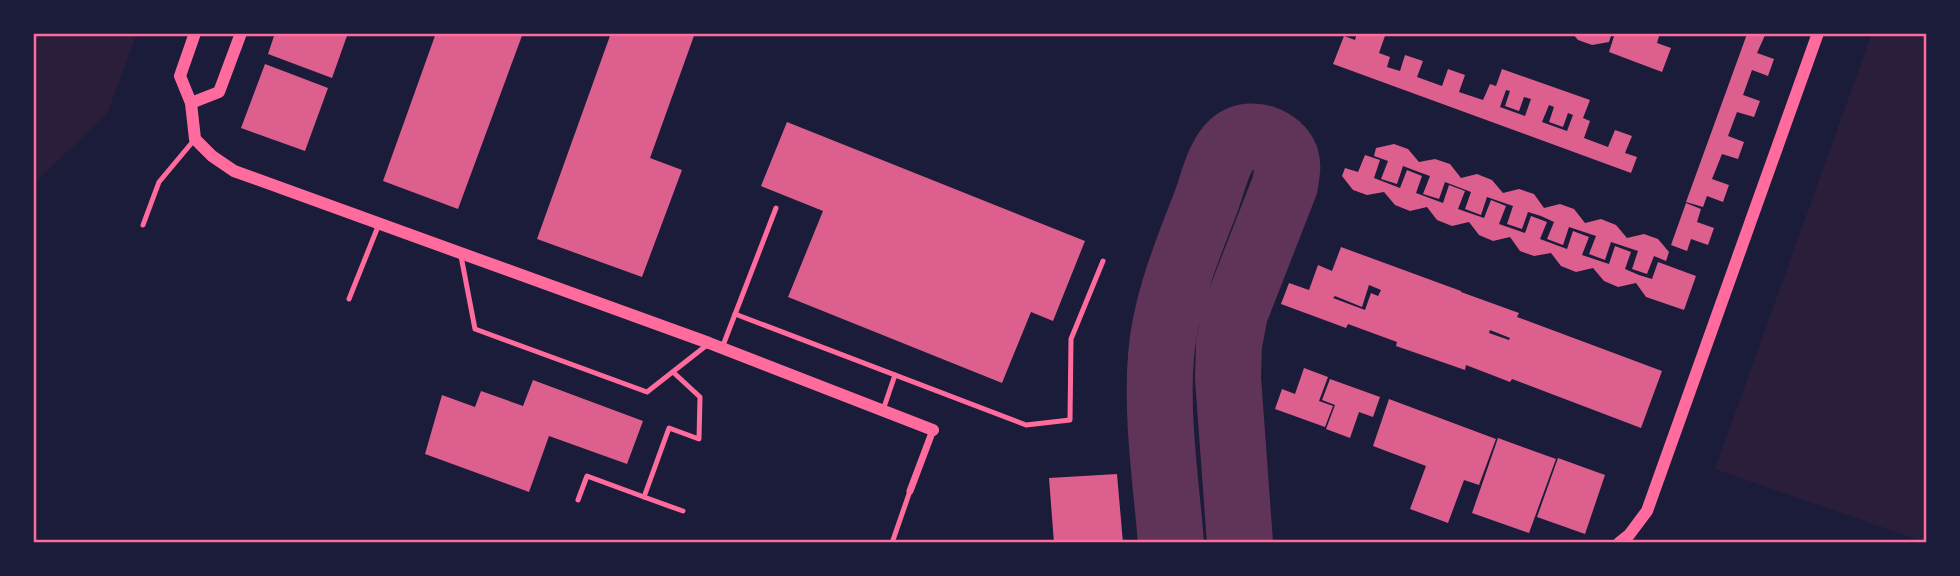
<svg xmlns="http://www.w3.org/2000/svg" width="1960" height="576" viewBox="0 0 1960 576" font-family="'Archivo Narrow',sans-serif">
  <style>
    .green { fill: #2a1e3b }
    .lines { fill: none; stroke-linecap: round; stroke-linejoin: round }
    .taxiway { stroke: #603358; stroke-width: 66 }
    .building { fill: #dd5f8e; fill-rule: evenodd }
    .service { stroke: #ff6b9d; stroke-width: 5 }
    .minor { stroke: #ff6b9d; stroke-width: 7 }
    .tertiary { stroke: #ff6b9d; stroke-width: 12 }
    .neatline { fill: none; stroke: #ff6b9d; stroke-width: 2.5 }
  </style>
  <rect width="100%" height="100%" fill="#1b1b3a"/>
  <g class="green">
    <path d="M33 33H137L107 114 33 184Z"/>
    <path d="M1872 33H1927V543L1715 469Z"/>
  </g>
  <g class="lines">
    <path class="taxiway" d="M1171 543C1166 481 1156 417 1161 356 1165 303 1187 251 1206 202 1213 183 1219 152 1236 141 1253 130 1279 140 1286 158 1289 167 1286 176 1285 185L1235 313 1229 345 1228 378 1240 543"/>
  </g>
  <g class="building">
    <path d="M275 33H348L332 78 268 54Z"/>
    <path d="M436 33H523L458 209 383 181Z"/>
    <path d="M611 33H695L650 158 682 170 642 277 537 239Z"/>
    <path d="M1357 33H1386L1379 53 1390 57 1387 67 1400 71 1405 55 1423 61 1417 77 1442 86 1448 69 1465 75 1459 92 1483 100 1490 84 1496 86 1502 69 1590 100 1583 118 1590 121 1584 138 1608 147 1615 130 1632 136 1625 153 1637 157 1631 173 1333 64 1344 36 1355 40ZM1506 90 1510 91 1505 106 1519 111 1524 97 1531 99 1525 116 1500 107ZM1549 105 1554 107 1549 122 1563 127 1568 113 1573 115 1567 131 1542 122Z"/>
    <path d="M1572 33H1612L1609 42 1592 45 1578 40Z"/>
    <path d="M1615 33H1660L1657 43 1671 48 1662 72 1609 52Z"/>
    <path d="M1766 33 1757 53 1774 59 1768 76 1752 70 1743 95 1760 101 1754 117 1737 112 1728 136 1744 142 1738 159 1722 154 1712 179 1729 185 1723 202 1707 196 1703 207 1686 202 1747 34Z"/>
    <path d="M265 64 328 88 305 151 241 128Z"/>
    <path d="M787 122 1085 241 1053 321 1031 312 1002 383 788 297 823 211 761 186Z"/>
    <path d="M1394 144 1408 149 1419 162 1435 159 1450 164 1461 178 1477 174 1492 180 1503 193 1519 189 1534 194 1544 208 1560 204 1574 209 1585 223 1601 219 1616 225 1627 238 1644 234 1658 239 1669 252 1666 261 1654 256 1647 274 1632 269 1638 251 1611 242 1605 260 1589 254 1596 236 1569 227 1563 245 1547 239 1554 222 1541 216 1528 212 1522 229 1507 224 1513 206 1487 197 1481 215 1465 209 1471 192 1445 182 1439 199 1423 194 1430 176 1416 171 1403 166 1397 184 1381 179 1388 161 1374 156 1376 148Z"/>
    <path d="M1365 155 1380 160 1374 178 1400 188 1407 170 1422 176 1416 193 1443 203 1449 185 1465 191 1458 209 1484 218 1491 200 1506 206 1499 224 1525 233 1531 216 1547 222 1540 239 1567 249 1573 231 1589 237 1582 255 1609 264 1615 246 1631 252 1625 269 1639 275 1652 279 1658 262 1696 276 1684 310 1646 297 1636 283 1618 287 1604 281 1593 268 1576 272 1561 266 1551 253 1534 256 1520 251 1510 237 1493 241 1479 235 1469 222 1452 226 1437 220 1427 207 1410 211 1395 205 1384 192 1367 195 1353 190 1342 176 1345 168 1358 172Z"/>
    <path d="M1686 203 1701 209 1697 222 1714 228 1708 245 1691 239 1687 251 1671 245Z"/>
    <path d="M1341 247 1461 291V292L1519 313 1517 317 1662 371 1641 428 1512 379 1510 382 1466 365 1465 370 1396 346 1397 342 1348 324 1346 328 1281 304 1289 283 1309 290 1318 265 1332 271ZM1369 285 1381 290 1378 296 1371 293 1365 310 1333 298 1335 296 1362 307ZM1490 330 1510 338 1509 340 1489 333Z"/>
    <path d="M1304 368 1328 377 1319 401 1333 406 1325 427 1275 409 1282 389 1295 394Z"/>
    <path d="M1330 379 1380 397 1373 417 1359 412 1350 438 1326 429 1335 405 1322 400Z"/>
    <path d="M533 380 643 421 627 464 549 436 529 492 425 454 442 395 475 407 481 391 523 406Z"/>
    <path d="M1389 399 1496 439 1479 485 1464 480 1448 523 1410 509 1426 466 1373 446Z"/>
    <path d="M1498 438 1556 459 1529 533 1472 513Z"/>
    <path d="M1558 458 1605 475 1585 534 1537 517Z"/>
    <path d="M1117 474 1123 543H1054L1049 478Z"/>
  </g>
  <g class="lines">
    <g class="service">
      <path d="M143 225 159 182 195 139"/>
      <path d="M461 256 475 329 647 392 707 345"/>
      <path d="M349 299 379 224"/>
      <path d="M735 314 1026 425 1070 420 1071 339 1103 261"/>
      <path d="M722 348 776 208"/>
      <path d="M673 372 700 397 699 439 669 428 644 497 683 511"/>
      <path d="M883 410 895 375"/>
      <path d="M578 500 587 476 644 497"/>
      <path d="M892 543 910 491"/>
    </g>
    <path class="minor" d="M910 491 933 430"/>
    <g class="tertiary">
      <path d="M195 33 180 76 191 103 195 139 212 156 234 171 709 343 933 430"/>
      <path d="M191 103 219 92 241 33"/>
      <path d="M1619 543 1629 535 1647 511 1818 33"/>
    </g>
  </g>
  <rect width="1960" height="576" fill="none" stroke="#1b1b3a" stroke-width="70"/>
  <rect x="35" y="35" width="1890" height="506" class="neatline"/>
</svg>
